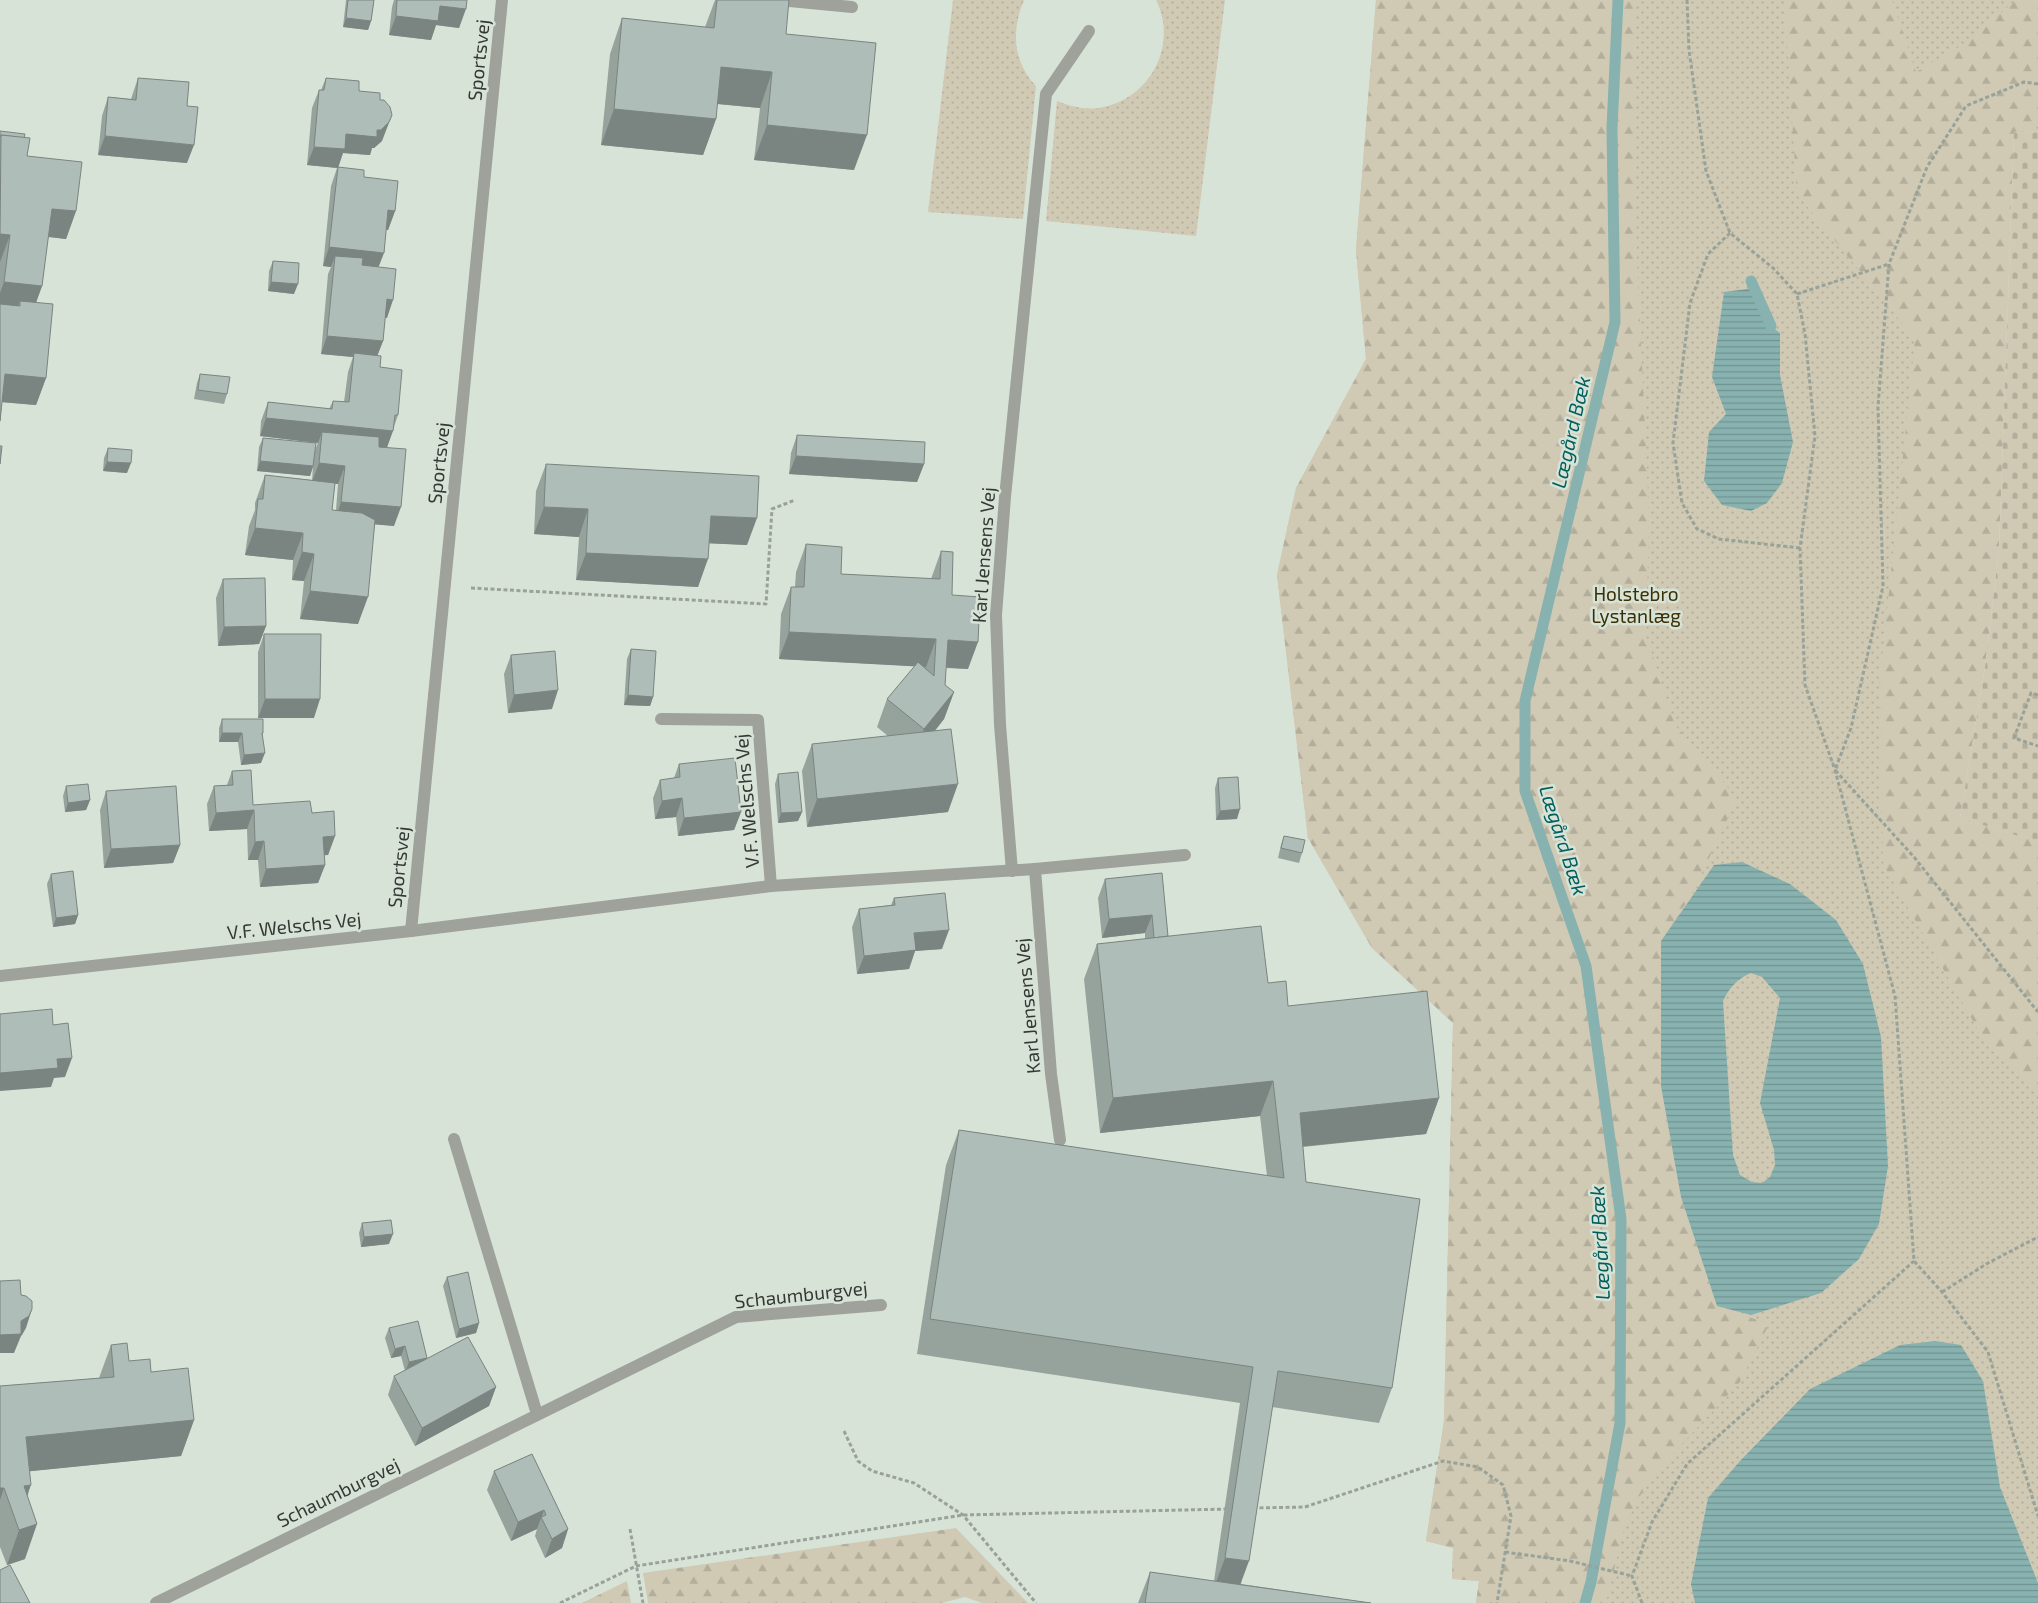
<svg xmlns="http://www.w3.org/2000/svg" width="2038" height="1603" viewBox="0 0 2038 1603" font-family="'Exo 2',sans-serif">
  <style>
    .green { fill: url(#green-dots) }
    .forest { fill: url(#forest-firs) }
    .cemetery { fill: url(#cemetery-stones) }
    .water { fill: url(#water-rules); fill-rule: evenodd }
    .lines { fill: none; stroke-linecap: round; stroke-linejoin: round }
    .stream { stroke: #88b2b0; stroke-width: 11 }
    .path { stroke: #99a299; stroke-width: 3; stroke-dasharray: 4 2.5; stroke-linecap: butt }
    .service { stroke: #9fa19b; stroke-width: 12 }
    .minor { stroke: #9fa19b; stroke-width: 12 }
    .wall { fill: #96a39d; fill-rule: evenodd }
    .shaded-wall { fill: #7a8480 }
    .building { fill: #aebdb7; stroke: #7a8480 }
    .labels { text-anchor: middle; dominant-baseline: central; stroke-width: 5; stroke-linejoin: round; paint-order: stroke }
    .street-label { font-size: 19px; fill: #353935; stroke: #d8e3d7 }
    .park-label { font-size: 19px; fill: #3b3005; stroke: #d8e3d7 }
    .water-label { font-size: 20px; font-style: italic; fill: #005e5d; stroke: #d8e3d7 }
  </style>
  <defs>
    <pattern id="green-dots" width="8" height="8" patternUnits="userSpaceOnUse" patternTransform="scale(1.25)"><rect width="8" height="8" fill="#d0cab4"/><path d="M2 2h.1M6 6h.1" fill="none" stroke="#b3ae9b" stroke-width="1.8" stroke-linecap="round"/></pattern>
    <pattern id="forest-firs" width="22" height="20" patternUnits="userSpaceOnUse" patternTransform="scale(1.25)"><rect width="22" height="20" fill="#d0cab4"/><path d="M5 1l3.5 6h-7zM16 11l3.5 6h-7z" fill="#b3ae9b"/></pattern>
    <pattern id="cemetery-stones" width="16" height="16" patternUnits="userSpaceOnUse" patternTransform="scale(1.25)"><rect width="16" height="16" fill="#d0cab4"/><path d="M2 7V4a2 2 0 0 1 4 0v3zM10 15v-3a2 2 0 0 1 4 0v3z" fill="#b3ae9b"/></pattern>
    <pattern id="water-rules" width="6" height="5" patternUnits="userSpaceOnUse" patternTransform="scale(1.25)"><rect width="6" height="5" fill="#88b2b0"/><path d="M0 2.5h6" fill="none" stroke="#709290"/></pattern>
  </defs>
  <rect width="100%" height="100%" fill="#d8e3d7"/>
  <g class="green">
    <path d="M953 0H1024C1011 30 1013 62 1036 86L1023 219 928 212Z"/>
    <path d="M1156 0H1225L1196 236 1046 221 1057 101C1070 106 1084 110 1098 108 1149 101 1179 46 1156 0Z"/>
    <path d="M1376 0H2038V131L2014 133 1960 818 2038 842V1603H1476L1479 1581 1452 1579 1453 1548 1426 1541 1444 1421 1453 1023 1372 948 1308 838 1277 575 1296 488 1366 359 1356 250Z"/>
  </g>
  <g class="forest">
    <path d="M1376 0H1636L1635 128 1637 259 1649 515 1646 635 1675 725 1737 799 1692 894 1661 941V1086L1681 1197 1717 1306 1769 1324 1740 1382 1649 1479 1625 1525 1606 1603H1476L1479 1581 1452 1579 1453 1548 1426 1541 1444 1421 1453 1023 1372 948 1308 838 1277 575 1296 488 1366 359 1356 250Z"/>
    <path d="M1784 0H1892L1916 72 1969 41 2016 0H2038V127L2014 132 1999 550 1985 667 1960 818 2038 842V1093L1985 1042 1883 864 1879 688 1915 339 1797 194Z"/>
    <path d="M956 1528 1028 1603H982L965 1597 942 1603H648L643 1573Z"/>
    <path d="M627 1581 631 1603H582Z"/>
  </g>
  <path class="cemetery" d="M2038 131V842L1960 818 1985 667 1999 550 2014 132Z"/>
  <g class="water">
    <path d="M1754 288 1771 326 1780 333V375L1793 442 1782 483 1767 503 1751 511 1722 505 1704 481 1709 432 1726 414 1712 377 1724 292Z"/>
    <path d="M1742 862 1790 884 1836 920 1863 964 1881 1037 1888 1166 1879 1224 1859 1259 1821 1293 1751 1315 1717 1306 1681 1197 1661 1086V941L1714 865ZM1751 973 1762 977 1780 998 1760 1103 1774 1150 1775 1165 1770 1177 1762 1183 1752 1182 1740 1175 1733 1155 1723 1001C1729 988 1738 978 1751 973Z"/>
    <path d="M1935 1341 1961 1345 1983 1381 2000 1487 2038 1583V1603H1695L1691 1584 1708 1498 1740 1461 1810 1389 1900 1345Z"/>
  </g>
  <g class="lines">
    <g class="stream">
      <path d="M1751 281 1771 326"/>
      <path d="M1585 1603 1591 1582 1620 1423 1621 1219 1586 966 1525 791V701L1615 322 1612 128 1618 0"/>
    </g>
    <g class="path">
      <path d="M1687 0 1689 50 1706 171 1730 233 1773 268 1797 294 1805 334 1815 436 1800 548 1805 685 1835 770 1895 996 1914 1261 1942 1292 1988 1352 2038 1516"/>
      <path d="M2038 84 2024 82 1966 106 1927 167 1889 264 1878 407 1883 586 1851 728 1835 770 1914 857 2038 1012"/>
      <path d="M1730 233 1708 254 1690 303 1673 443 1682 503 1697 529 1719 539 1800 548"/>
      <path d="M1797 294 1889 264"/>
      <path d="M471 588 766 604 772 509 795 500"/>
      <path d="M2038 695 2031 693 2014 738 2038 746"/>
      <path d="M1942 1292 1988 1263 2038 1237"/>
      <path d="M844 1431 858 1461 872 1471 914 1483 963 1515 1036 1603"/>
      <path d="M1253 1508 1305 1507 1443 1461 1478 1467 1503 1485 1511 1516 1497 1603"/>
      <path d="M630 1529 643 1603"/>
      <path d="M1505 1552 1570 1561 1632 1576"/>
      <path d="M560 1603 636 1566 963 1515 1227 1509"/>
      <path d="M1642 1603 1632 1576 1652 1522 1687 1464 1914 1261"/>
    </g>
    <g class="service">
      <path d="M779 0 852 7"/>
      <path d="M1033 220 1046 94 1089 31"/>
      <path d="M661 719 758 720 771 886"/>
      <path d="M454 1139 537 1414"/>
    </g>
    <g class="minor">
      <path d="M1012 871 1000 725 996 615 1005 497 1033 220"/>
      <path d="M411 931 502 0"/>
      <path d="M0 976 411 931 771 886 1035 869"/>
      <path d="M1060 1140 1051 1074 1035 869 1185 855"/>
      <path d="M156 1603 736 1317 881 1305"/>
    </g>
  </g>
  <g class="wall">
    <path d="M346 0H374L371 21 368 30 343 27Z"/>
    <path d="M394 0H467L459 28 436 25 431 40 389 35 392 7Z"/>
    <path d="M715 0H786V34L854 170 754 160 760 108 717 104 716 119 703 155 601 145 610 54 622 18 705 27Z"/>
    <path d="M138 78 187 163 98 155 102 116 108 97 131 99Z"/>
    <path d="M326 78 380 100 382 141 374 148H372L370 155 343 153 338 167 364 177 395 211 388 230 386 229 378 267 387 318H385L383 341 377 356 380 367 398 415 387 447 394 526 375 524 358 624 300 619 304 581 292 580 293 560 245 555 249 526 255 510V503L265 475 312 480 313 467 310 476 257 471 259 447 263 438 315 450 318 443 260 436 261 421 268 402 329 409 333 401 344 402 348 372 353 357 321 354 328 274 331 267 323 266 331 186 337 168 307 165 312 108 319 90H321ZM335 484H338L336 510H332Z"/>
    <path d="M0 131 24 138 27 156 76 211 66 239 48 237 42 286 36 302 46 378 36 405 2 402 0 423Z"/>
    <path d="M273 261 294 294 268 291 269 271Z"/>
    <path d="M200 374 227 394 224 404 194 399 197 383Z"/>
    <path d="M797 435 924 464 917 482 789 474 791 453Z"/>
    <path d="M108 448 127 473 103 471 104 458Z"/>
    <path d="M546 464 747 545 709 543 698 587 576 580 579 537 534 534 536 491Z"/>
    <path d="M806 544 841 574 931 579 941 551 952 595 968 669 946 668 945 685 954 692 944 719 935 731 948 812 807 827 802 771 812 744 888 736 877 727 887 699 915 666 779 659 781 614 791 587H795L796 572Z"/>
    <path d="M223 579 266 626 259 644 218 646 216 598Z"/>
    <path d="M264 634 314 718H258V652Z"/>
    <path d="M631 649 653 697 650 706 624 705 627 659Z"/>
    <path d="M511 655 552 709 508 713 504 674Z"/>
    <path d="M222 719 263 733 262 736 261 763 241 765 238 742H219V728Z"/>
    <path d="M679 764 741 812 734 830 678 836 676 817 655 819 653 798 660 780 674 778Z"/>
    <path d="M232 771 253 805 312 813 335 836 328 855H324L325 865 318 883 260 887 258 860H248L247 829 209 831 207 804 214 786 227 785Z"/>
    <path d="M778 774 802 812 798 821 778 823 775 784Z"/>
    <path d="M1218 778 1237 819 1216 820 1215 788Z"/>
    <path d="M66 786 90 800 86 810 65 812 63 796Z"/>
    <path d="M106 791 180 845 173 863 104 868 100 810Z"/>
    <path d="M1284 836 1302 853 1299 863 1278 858 1281 845Z"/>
    <path d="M1162 873 1168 936 1268 983 1288 1006 1439 1098 1426 1134 1303 1147 1306 1182 1392 1388 1379 1423 1272 1407 1241 1584 1371 1603H1138L1150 1572 1214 1581 1240 1403 917 1354 946 1165 959 1130 1267 1176 1260 1116 1100 1133 1084 979 1097 944 1145 939V933L1102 938 1098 898 1105 879Z"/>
    <path d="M51 874 78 915 75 924 53 927 47 884Z"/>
    <path d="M894 898 942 949 915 951 909 969 857 974 852 927 859 909 891 905Z"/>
    <path d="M362 1223 389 1244 361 1247 359 1233Z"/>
    <path d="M447 1277 479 1323 476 1333 456 1338 443 1286Z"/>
    <path d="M389 1328 427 1358V1359L496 1387 489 1406 415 1446 388 1395 394 1376 405 1371 401 1356 391 1358 385 1338Z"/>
    <path d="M111 1345 129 1361 151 1372 194 1420 181 1456 30 1471 28 1496 25 1559 7 1565 0 1547V1386L99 1378Z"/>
    <path d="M532 1454 568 1529 562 1548 545 1558 535 1536 537 1529 511 1541 487 1490 494 1471Z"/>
  </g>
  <g class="shaded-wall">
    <path d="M440 6 466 9 459 28 436 25 431 40 389 35 396 16Z"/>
    <path d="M346 18 371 21 368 30 343 27Z"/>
    <path d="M721 67 772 72 760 108 708 103Z"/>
    <path d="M614 109 716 119 703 155 601 145Z"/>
    <path d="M392 115 382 141 374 148H372L370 155 343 153 338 168 307 165 314 147 346 134 377 130Z"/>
    <path d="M767 125 867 135 854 170 754 160Z"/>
    <path d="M105 136 194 145 187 163 98 155Z"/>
    <path d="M52 209 76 211 66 239 42 236Z"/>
    <path d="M388 210 395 211 388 230 382 229Z"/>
    <path d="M0 234 10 235 0 262Z"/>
    <path d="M329 247 384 253 377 271 335 256 331 267 323 266Z"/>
    <path d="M4 282 42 286 32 314 20 301 16 312 0 310V293Z"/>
    <path d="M271 282 298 284 294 294 268 291Z"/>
    <path d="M387 299 393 300 387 318H380Z"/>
    <path d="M327 336 383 341 376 359 354 353 353 357 321 354Z"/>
    <path d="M5 374 46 378 36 405 0 402Z"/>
    <path d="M266 418 393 431 386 450 322 432 318 443 260 436Z"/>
    <path d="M796 456 924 464 917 482 789 474Z"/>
    <path d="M260 461 313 466 310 476 257 471Z"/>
    <path d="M107 462 131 463 127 473 103 471Z"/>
    <path d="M319 463 345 466 338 484 312 482Z"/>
    <path d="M341 502 401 507 394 526 335 521Z"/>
    <path d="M544 507 588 509 579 537 534 534Z"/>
    <path d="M711 516 757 518 747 545 701 543Z"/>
    <path d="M255 528 303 533 293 560 245 555Z"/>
    <path d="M302 552 314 554 304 581 292 580Z"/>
    <path d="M586 553 708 559 698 587 576 580Z"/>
    <path d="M310 591 368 597 358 624 300 619Z"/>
    <path d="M266 626 259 644 218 646 224 627Z"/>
    <path d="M789 632 936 639 926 667 779 659Z"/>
    <path d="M948 640 978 642 968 669 938 667Z"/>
    <path d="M558 690 552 709 508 713 514 695Z"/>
    <path d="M954 692 944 719 914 756 924 729Z"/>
    <path d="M628 695 653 697 650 706 624 705Z"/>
    <path d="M265 699H320L314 718H258Z"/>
    <path d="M222 733H242L238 742H219Z"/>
    <path d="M265 753 261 763 241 765 244 755Z"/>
    <path d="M958 784 948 812 807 827 817 799Z"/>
    <path d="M682 798 676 817 655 819 662 801Z"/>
    <path d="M90 800 86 810 65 812 68 803Z"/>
    <path d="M1240 809 1237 819 1216 820 1220 811Z"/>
    <path d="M254 810 247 829 209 831 216 813Z"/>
    <path d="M741 812 734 830 678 836 684 818Z"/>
    <path d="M802 812 798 821 778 823 781 813Z"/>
    <path d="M335 836 328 855 316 856 323 837Z"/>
    <path d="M264 841 258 860H248L255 842Z"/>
    <path d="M180 845 173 863 104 868 111 849Z"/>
    <path d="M325 865 318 883 260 887 266 869Z"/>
    <path d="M78 915 75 924 53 927 56 918Z"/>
    <path d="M1152 915 1145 933 1102 938 1109 919Z"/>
    <path d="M949 930 942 949 915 951 909 969 857 974 864 956 914 933Z"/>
    <path d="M72 1058 65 1077 54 1078 51 1087 0 1091V1073L57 1059Z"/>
    <path d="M1273 1081 1260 1116 1100 1133 1113 1098Z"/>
    <path d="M1439 1098 1426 1134 1287 1148 1300 1113Z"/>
    <path d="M393 1234 389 1244 361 1247 364 1237Z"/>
    <path d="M32 1309 26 1328 22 1335 21 1336 14 1353H0V1335L21 1321Z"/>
    <path d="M479 1323 476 1333 456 1338 459 1329Z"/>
    <path d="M405 1346 401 1356 391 1358 395 1349Z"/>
    <path d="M427 1358 424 1367 405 1372 409 1362Z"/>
    <path d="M496 1387 489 1406 415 1446 422 1428Z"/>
    <path d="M194 1420 181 1456 13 1473 26 1437Z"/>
    <path d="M31 1485 18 1521 24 1486Z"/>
    <path d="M0 1488H4L0 1500Z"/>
    <path d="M544 1510 537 1529 511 1541 518 1522Z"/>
    <path d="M37 1524 25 1559 7 1565 19 1530Z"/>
    <path d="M568 1529 562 1548 545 1558 552 1539Z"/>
    <path d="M1225 1558 1249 1561 1236 1596 1212 1593Z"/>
  </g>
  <g class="building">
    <path d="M348 0H374L371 21 346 18Z"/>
    <path d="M397 0H467L466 9 440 6 438 21 396 16Z"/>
    <path d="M717 0H789L786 34 876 43 867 135 767 125 772 72 721 67 716 119 614 109 622 18 714 28Z"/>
    <path d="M138 78 189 82 187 106 198 107 194 145 105 136 108 97 136 100Z"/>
    <path d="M326 78 359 81V91L380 93V100H384L390 107 392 115 389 122 381 130H377V137L346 134 345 149 314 147 319 90H324Z"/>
    <path d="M0 131 25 134 24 138 1 135 0 137Z"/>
    <path d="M1 135 30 138 27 156 82 162 76 211 52 209 42 286 4 282 10 235 0 234Z"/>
    <path d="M338 167 364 170V177L398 181 395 211 388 210 384 253 329 247Z"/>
    <path d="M335 256 363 258 362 265 396 269 393 300 387 299 383 341 327 336Z"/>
    <path d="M273 261 299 263 298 284 271 282Z"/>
    <path d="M20 301 53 304 46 378 5 374 0 421V304L20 306Z"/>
    <path d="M354 353 381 356 380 367 402 370 398 415H395L393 431 266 418 268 402 332 409 333 401 349 402Z"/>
    <path d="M200 374 230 377 227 394 198 390Z"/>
    <path d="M322 432 379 437V447L406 449 401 507 341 502 345 466 319 463Z"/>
    <path d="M797 435 925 442 924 464 796 456Z"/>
    <path d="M263 438 316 443 313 466 260 461Z"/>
    <path d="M0 446H2L0 464Z"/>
    <path d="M108 448 132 450 131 463 107 462Z"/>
    <path d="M546 464 759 476 757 518 711 516 708 559 586 553 588 509 544 507Z"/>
    <path d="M265 475 335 483 332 510 362 513 375 520 368 597 310 591 314 554 302 552 303 533 255 528 258 499H263Z"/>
    <path d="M806 544 842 547 841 574 940 579 941 551 953 552 952 595 980 597 978 642 948 640 945 685 954 692 924 729 887 699 918 662 934 676 936 639 789 632 791 587H804Z"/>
    <path d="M265 578 266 626 224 627 223 579Z"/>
    <path d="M264 634H321L320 699H265Z"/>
    <path d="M631 649 656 651 653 697 628 695Z"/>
    <path d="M555 651 558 690 514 695 511 655Z"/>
    <path d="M222 719H263V733H262L265 753 244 755 242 733H222Z"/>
    <path d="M951 729 958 784 817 799 812 744Z"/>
    <path d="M735 758 741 812 684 818 682 798 662 801 660 780 680 777 679 764Z"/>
    <path d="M251 770 253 805 310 801 312 813 334 811 335 836 323 837 325 865 266 869 264 841 255 842 254 810 216 813 214 786 233 785 232 771Z"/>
    <path d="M798 772 802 812 781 813 778 774Z"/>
    <path d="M1238 777 1240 809 1220 811 1218 778Z"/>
    <path d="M88 784 90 800 68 803 66 786Z"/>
    <path d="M176 786 180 845 111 849 106 791Z"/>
    <path d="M1284 836 1305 840 1302 853 1281 848Z"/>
    <path d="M73 871 78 915 56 918 51 874Z"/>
    <path d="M1162 873 1168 936 1154 938 1152 915 1109 919 1105 879Z"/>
    <path d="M945 893 949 930 914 933 916 950 864 956 859 909 895 905 894 898Z"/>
    <path d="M1261 926 1268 983 1286 981 1288 1006 1427 991 1439 1098 1300 1113 1306 1182 1420 1199 1392 1388 1278 1371 1249 1561 1225 1558 1253 1367 930 1319 959 1130 1284 1178 1273 1081 1113 1098 1097 944Z"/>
    <path d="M52 1009 53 1025 68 1023 72 1058 57 1059 58 1068 0 1073V1014Z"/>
    <path d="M391 1220 393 1234 364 1237 362 1223Z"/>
    <path d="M468 1272 479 1323 459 1329 447 1277Z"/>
    <path d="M20 1280 21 1295 26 1296 32 1301V1309L29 1316 21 1321V1334L0 1335V1281Z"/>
    <path d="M418 1321 427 1358 409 1362 405 1346 395 1349 389 1328Z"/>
    <path d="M468 1337 496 1387 422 1428 394 1376Z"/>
    <path d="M127 1343 129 1361 150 1359 151 1372 188 1368 194 1420 26 1437 31 1485 24 1486 37 1524 19 1530 4 1488H0V1386L114 1377 111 1345Z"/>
    <path d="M532 1454 568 1529 552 1539 541 1517 546 1515 544 1510 518 1522 494 1471Z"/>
    <path d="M10 1565 30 1603H0V1570Z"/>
    <path d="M1150 1572 1371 1603H1145Z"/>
  </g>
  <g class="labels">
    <g class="street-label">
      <text transform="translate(478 60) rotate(-84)">Sportsvej</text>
      <text transform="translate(438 463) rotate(-84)">Sportsvej</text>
      <text transform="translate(983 555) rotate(-86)">Karl Jensens Vej</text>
      <text transform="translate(746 801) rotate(-95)">V.F. Welschs Vej</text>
      <text transform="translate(398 867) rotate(-84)">Sportsvej</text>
      <text transform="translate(294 925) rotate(-6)">V.F. Welschs Vej</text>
      <text transform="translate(1027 1006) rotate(-95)">Karl Jensens Vej</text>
      <text transform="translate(801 1294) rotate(-6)">Schaumburgvej</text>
      <text transform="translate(338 1492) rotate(-26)">Schaumburgvej</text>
    </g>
    <g class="park-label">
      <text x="1636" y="593">Holstebro<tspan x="1636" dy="22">Lystanlæg</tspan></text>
    </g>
    <g class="water-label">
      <text transform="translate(1570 432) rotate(-77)">Lægård Bæk</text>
      <text transform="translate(1564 840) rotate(72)">Lægård Bæk</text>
      <text transform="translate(1599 1243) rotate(-93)">Lægård Bæk</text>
    </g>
  </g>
</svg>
